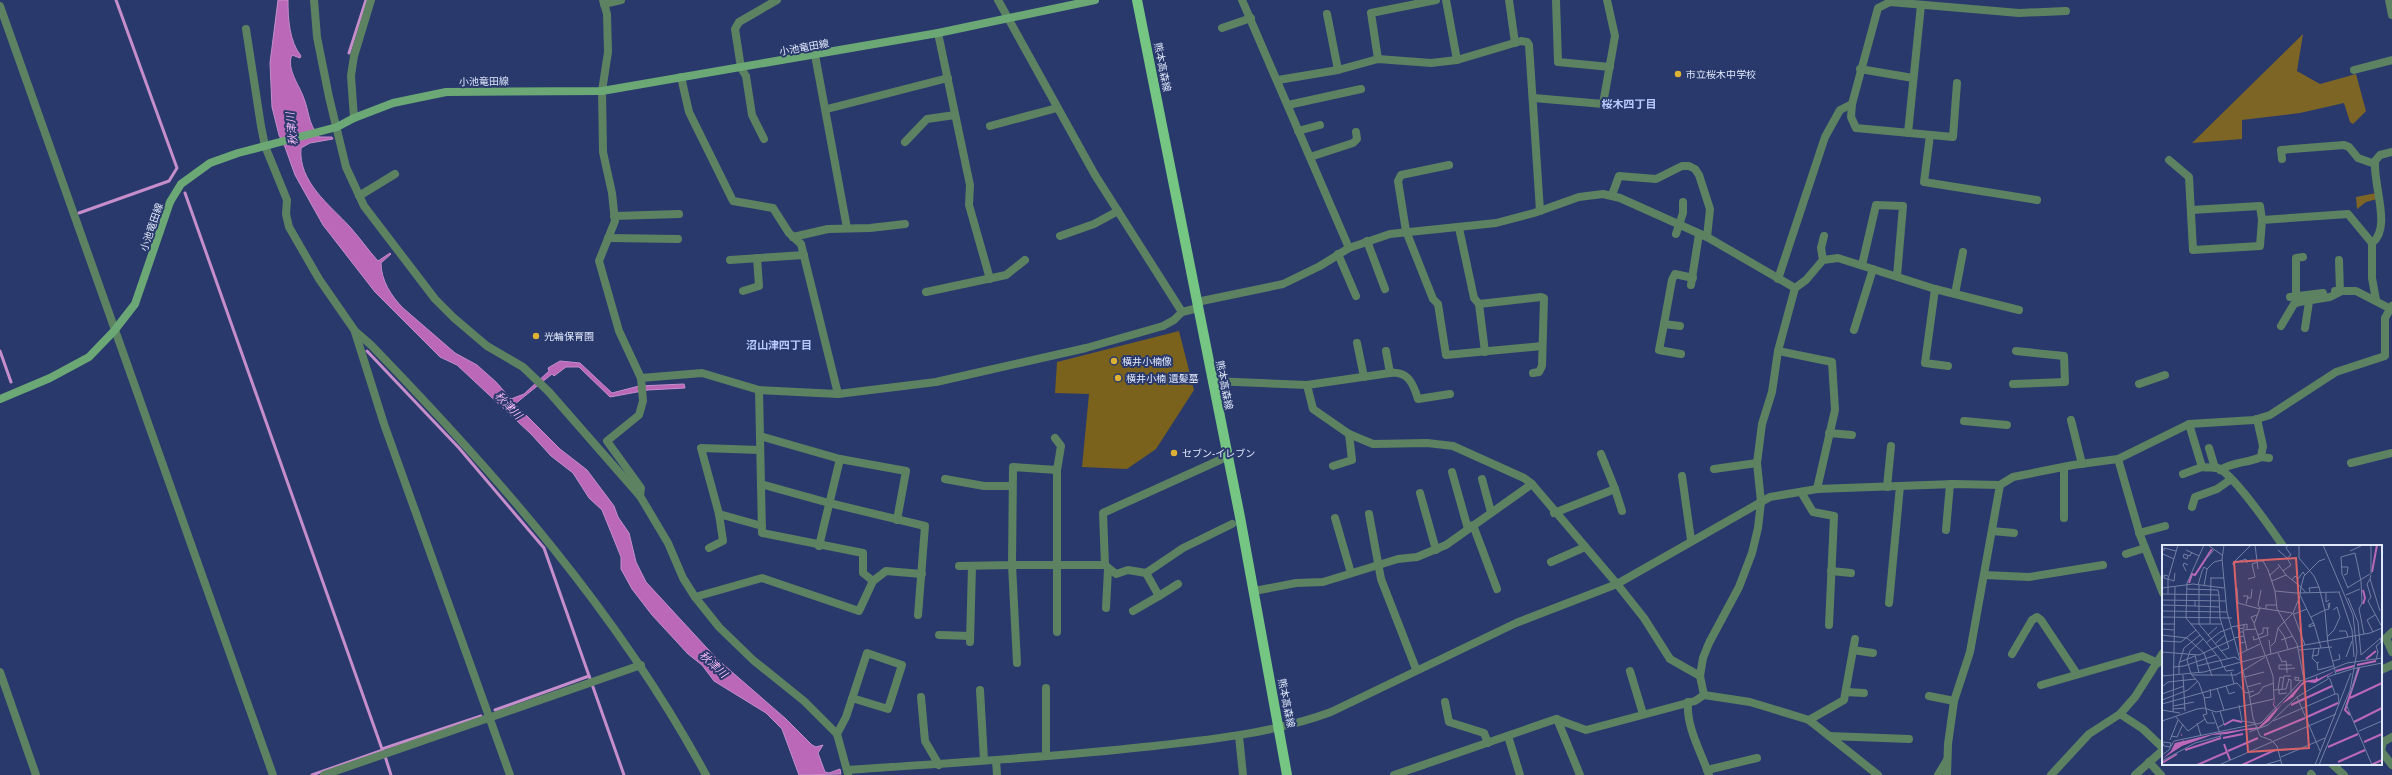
<svg xmlns="http://www.w3.org/2000/svg" width="2392" height="775" viewBox="0 0 2392 775" font-family="'Open Sans','Noto Sans JP',sans-serif">
  <style>
    .green { fill: #7a611c }
    .forest { fill: #7c6525 }
    .water { fill: #ba68b7; stroke: #c58ecb }
    .lines { fill: none; stroke-linecap: round; stroke-linejoin: round }
    .stream { stroke: #c58ecb; stroke-width: 3 }
    .minor { stroke: #5c8262; stroke-width: 8 }
    .tertiary { stroke: #5c8262; stroke-width: 8 }
    .secondary { stroke: #6ba875; stroke-width: 8 }
    .primary { stroke: #76c683; stroke-width: 10 }
    .poi-dot { fill: #ddb133; stroke: #29396c; stroke-width: 1.5 }
    .labels { text-anchor: middle; dominant-baseline: central; stroke-width: 4; stroke-linejoin: round; paint-order: stroke }
    .street-label { font-size: 10px; fill: #e0e8fb; stroke: #29396c }
    .poi-label { font-size: 10px; fill: #e0e8fb; stroke: #29396c; text-anchor: start }
    .neighbourhood-label { font-size: 11px; font-weight: bold; fill: #b7cbfd; stroke: #29396c }
    .water-label { font-size: 11px; font-style: italic; fill: #fcbdf8; stroke: #29396c }
    .inset-river { fill: none; stroke: #ba68b7; stroke-width: 2 }
    .inset-road { fill: none; stroke: #727fa5; stroke-width: 1 }
    .view { fill: #d96267; fill-opacity: 0.15; stroke: #d96267; stroke-width: 2 }
    .inset-edge { fill: none; stroke: #e0e8fb; stroke-width: 2 }
  </style>
  <rect width="100%" height="100%" fill="#29396c"/>
  <path class="green" d="M1179 331 1194 390 1156 449 1127 469 1082 467 1089 394 1055 393 1057 362Z"/>
  <g class="forest">
    <path d="M2303 34 2297 71 2320 84 2356 74 2366 111 2353 124 2350 122 2344 103 2300 113 2242 120V139L2192 143Z"/>
    <path d="M2376 193 2377 199 2366 202 2357 209 2356 197Z"/>
  </g>
  <path class="water" d="M278 0H288C288 18 289 41 301 56L300 58 292 55C286 68 299 85 303 96 310 113 307 121 319 137H332L333 139 310 143 301 148C298 182 330 205 350 227 360 238 368 250 378 261L390 253 391 254 381 263C381 280 391 296 403 308L455 353 477 365 496 382 511 399 524 394 549 371 548 368 560 361 580 363 612 393 639 386 684 384 685 388 648 390 610 397 579 367H566L554 376 552 374 515 404 560 449 587 470 614 506 618 517 629 533 636 562 646 582 717 659 786 719 812 745 816 747 823 745 818 753 825 772 829 773 840 769 841 774 799 775 782 729 766 713 714 681 702 665 688 654 652 615 632 589 621 569V557L602 510 589 498 573 473 551 456 531 434 457 365 440 357 375 292 323 225 295 175 285 147 279 135 272 107 270 63Z"/>
  <g class="lines">
    <g class="stream">
      <path d="M349 53 366 0"/>
      <path d="M185 193 382 749 481 716"/>
      <path d="M79 213 169 181 177 168 116 0"/>
      <path d="M0 351 11 382"/>
      <path d="M367 351 459 448 544 548 624 775"/>
      <path d="M495 710 589 676"/>
      <path d="M385 756 391 775"/>
      <path d="M312 775 383 750"/>
    </g>
    <g class="minor">
      <path d="M314 0 317 37 329 97 346 167 364 206 435 299 454 318 487 346 523 367 549 392 640 496 668 543 683 578 695 597 719 627 753 660 804 701 837 734 848 774"/>
      <path d="M603 0 607 14 608 52 602 91 603 152 612 193 615 221 599 261 619 331 641 378 643 401 639 415 607 441 641 488 640 496"/>
      <path d="M998 0 1095 175 1182 312"/>
      <path d="M1242 0 1349 248"/>
      <path d="M1446 0 1457 60 1521 41 1527 42 1529 45 1540 211"/>
      <path d="M1509 0 1515 43"/>
      <path d="M1556 0 1558 62 1610 67"/>
      <path d="M2389 0 2392 15"/>
      <path d="M604 4 621 0"/>
      <path d="M1327 14 1338 70"/>
      <path d="M1222 28 1251 18"/>
      <path d="M246 29 261 126 265 146 287 200 286 214 289 227 319 279 355 331 371 345C498 476 619 614 706 775"/>
      <path d="M938 33 970 185 969 205 990 279"/>
      <path d="M815 55 847 228"/>
      <path d="M1378 59 1371 13 1436 0"/>
      <path d="M1860 69 1913 78"/>
      <path d="M2354 70 2392 60"/>
      <path d="M681 77 689 112 733 201 773 208 789 233 801 244 838 394"/>
      <path d="M1278 80 1338 70 1378 59 1431 63 1457 60"/>
      <path d="M1534 98 1603 104 1615 36 1607 0"/>
      <path d="M1852 104 1851 117 1856 128 1953 137 1957 83"/>
      <path d="M1288 105 1361 89"/>
      <path d="M827 109 948 78"/>
      <path d="M354 118 351 76 354 56 371 0"/>
      <path d="M990 126 1057 108"/>
      <path d="M1298 131 1320 125"/>
      <path d="M1908 133 1921 5"/>
      <path d="M1930 135 1924 182 2037 200"/>
      <path d="M764 139 752 115 746 76 741 68 735 29 739 22 777 0"/>
      <path d="M905 142 927 119 955 115"/>
      <path d="M1310 157 1353 143 1357 139 1356 132"/>
      <path d="M2282 159 2281 150 2344 145 2349 147 2358 158 2375 164"/>
      <path d="M2169 160 2189 177 2193 250 2260 246 2262 220 2348 214 2372 243V278L2376 300"/>
      <path d="M1449 165 1401 175 1398 181 1406 231 1433 299 1438 304 1446 355 1542 346"/>
      <path d="M1612 195 1619 176 1656 179 1682 166H1689L1695 169 1699 175 1710 209 1707 237"/>
      <path d="M359 196 395 174"/>
      <path d="M2191 210 2260 206 2262 220"/>
      <path d="M614 216 679 214"/>
      <path d="M1459 228 1474 298 1479 304 1541 297 1544 298 1542 366 1539 372 1533 373"/>
      <path d="M1676 234 1683 213V202"/>
      <path d="M1060 236 1094 224 1118 211"/>
      <path d="M793 237 828 229 870 228 905 224"/>
      <path d="M608 238 678 239"/>
      <path d="M1367 241 1385 289"/>
      <path d="M2372 243C2392 229 2373 185 2375 161L2380 155 2392 152"/>
      <path d="M1338 254 1356 296"/>
      <path d="M730 260 804 255"/>
      <path d="M1823 260 1821 248 1824 236"/>
      <path d="M1862 265 1876 205 1903 206 1897 276"/>
      <path d="M1778 279 1825 137 1840 110 1852 104 1878 8 1890 2 2019 13 2066 11"/>
      <path d="M1691 285 1699 234"/>
      <path d="M1935 289 1925 363 1948 366"/>
      <path d="M743 291 759 286 757 258"/>
      <path d="M2335 291H2356L2389 308"/>
      <path d="M926 292 1006 275 1025 260"/>
      <path d="M1955 294 1963 252"/>
      <path d="M2296 296V258L2303 257"/>
      <path d="M2290 297 2323 293"/>
      <path d="M1197 302 1283 284 1320 266 1349 248 1390 234 1496 223 1534 213 1579 197 1603 194 1620 198 1707 237 1795 288"/>
      <path d="M1479 304 1485 352"/>
      <path d="M1664 324 1659 350 1681 354"/>
      <path d="M1680 326 1664 324 1672 280 1675 274 1693 278"/>
      <path d="M2281 326 2294 304 2299 302 2330 297 2340 292 2339 260"/>
      <path d="M2305 328 2309 302"/>
      <path d="M1854 330 1873 269"/>
      <path d="M355 332 384 424 510 775"/>
      <path d="M1357 343 1364 377"/>
      <path d="M1386 351 1390 373C1408 371 1413 383 1418 399L1450 394"/>
      <path d="M1778 351 1832 362 1835 410 1817 489"/>
      <path d="M641 378 702 373 759 390 838 394 936 382 1086 348 1163 326 1174 320 1182 312 1198 308"/>
      <path d="M1212 381 1307 385 1390 373"/>
      <path d="M2013 384 2065 382 2064 356 2016 351"/>
      <path d="M2139 384 2165 375"/>
      <path d="M1307 385 1313 409 1349 434 1373 444 1427 443 1453 446 1524 478 1532 484 1617 584 1644 618 1670 659 1700 676"/>
      <path d="M759 390 762 533 863 553V573L873 581"/>
      <path d="M2257 419 2263 446 2261 457 2269 458"/>
      <path d="M2071 420 2082 464"/>
      <path d="M1964 421 2007 425"/>
      <path d="M2189 424 2202 467C2207 468 2214 467 2218 468 2233 474 2272 530 2283 546"/>
      <path d="M1829 433 1852 435"/>
      <path d="M760 436 840 459 906 471 897 520"/>
      <path d="M1055 438 1061 446 1057 470"/>
      <path d="M2209 448 2215 468"/>
      <path d="M2118 459 2140 535 2163 593"/>
      <path d="M2351 463 2392 453"/>
      <path d="M1333 466 1352 460 1349 434"/>
      <path d="M1714 469 1757 463"/>
      <path d="M2220 470C2232 462 2248 463 2261 457"/>
      <path d="M1452 472 1468 529"/>
      <path d="M2183 474 2202 467"/>
      <path d="M1682 476 1691 540"/>
      <path d="M945 479 984 486H1012"/>
      <path d="M1482 479 1491 512"/>
      <path d="M761 484 829 503 925 526 918 615"/>
      <path d="M1887 487 1891 446"/>
      <path d="M1615 489 1622 511"/>
      <path d="M1801 492 1813 512 1834 516 1829 625"/>
      <path d="M1420 493 1436 550"/>
      <path d="M2192 507 2195 497 2217 489 2230 480"/>
      <path d="M1554 513 1615 489 1601 454"/>
      <path d="M719 514 762 526"/>
      <path d="M1369 514 1381 579 1416 669"/>
      <path d="M1335 518 1351 573"/>
      <path d="M2064 518V467"/>
      <path d="M1473 525 1497 589"/>
      <path d="M1946 530 1950 484"/>
      <path d="M1992 531 2014 533"/>
      <path d="M2139 533 2165 526"/>
      <path d="M819 546 840 459"/>
      <path d="M709 548 723 541 719 514 701 448 760 450"/>
      <path d="M2126 554 2145 548"/>
      <path d="M1551 562 1585 547"/>
      <path d="M1105 565 1116 574 1128 570 1146 573 1183 548 1232 524"/>
      <path d="M959 566 1012 565 1013 467 1057 470V632"/>
      <path d="M1831 571 1851 573"/>
      <path d="M1146 573 1159 596 1178 584"/>
      <path d="M1984 575 2029 577 2103 565"/>
      <path d="M1254 591 1296 583 1323 582 1398 559 1417 557 1446 545 1532 484"/>
      <path d="M695 597 762 578 859 611 873 581 886 571 922 574"/>
      <path d="M1889 603 1900 486"/>
      <path d="M1106 608 1108 569"/>
      <path d="M1133 611 1159 596"/>
      <path d="M2392 632 2386 638 2392 652"/>
      <path d="M939 635 970 636"/>
      <path d="M970 642 972 566"/>
      <path d="M1853 650 1873 653"/>
      <path d="M2012 654 2032 620 2037 617 2041 620 2077 674"/>
      <path d="M1017 663 1012 565H1105L1103 513 1222 459"/>
      <path d="M2381 670 2392 665"/>
      <path d="M1630 671 1643 714"/>
      <path d="M0 672 36 775"/>
      <path d="M2041 685 2142 656 2158 663"/>
      <path d="M1046 688V756"/>
      <path d="M980 690 984 760"/>
      <path d="M1846 692 1864 693"/>
      <path d="M1704 695 1700 676 1703 658 1709 643 1739 587 1752 553 1758 528 1761 502 1757 463 1762 424 1772 392 1778 351 1795 288 1806 280 1823 260 1838 258 1935 289 2019 310"/>
      <path d="M1929 696 1954 701"/>
      <path d="M921 697 925 741 939 765"/>
      <path d="M1445 702 1449 722 1484 733 1488 743"/>
      <path d="M1688 702C1686 727 1701 752 1709 775"/>
      <path d="M2120 714 2143 729 2163 748"/>
      <path d="M1557 719 1580 775"/>
      <path d="M1809 720 1844 700 1855 639"/>
      <path d="M837 734 846 717 867 653 902 665 888 709 852 698"/>
      <path d="M1239 736 1243 775"/>
      <path d="M1508 736 1520 775"/>
      <path d="M1829 736 1909 739"/>
      <path d="M2381 750 2383 742 2392 737"/>
      <path d="M2381 751 2392 765"/>
      <path d="M996 760 997 775"/>
      <path d="M2149 762 2161 775"/>
      <path d="M2332 764 2344 775"/>
      <path d="M848 770C946 763 1045 758 1144 747 1207 740 1271 734 1331 712L1516 623 1617 584 1770 497 1817 489 1954 484 2000 485"/>
      <path d="M1707 770 1757 758"/>
      <path d="M2311 774 2312 775"/>
      <path d="M324 775 641 665"/>
      <path d="M1394 775 1556 719 1586 730 1695 701 1704 695 1750 702 1809 720 1878 775"/>
      <path d="M1938 775 1947 760"/>
      <path d="M1947 775 1948 744 1954 701 1970 652 2000 485 2013 477 2073 465 2118 459 2189 424 2254 420 2270 415 2336 372 2385 356V318L2392 306"/>
      <path d="M2051 775 2089 734 2120 714 2135 697 2163 653"/>
      <path d="M2135 775 2163 750"/>
    </g>
    <path class="tertiary" d="M0 6 273 775"/>
    <path class="secondary" d="M0 399 50 378 89 357 114 331 135 304 170 202 181 184 210 163 238 153 337 127 354 118 393 103 446 92 602 91 938 33 1095 0"/>
    <path class="primary" d="M1137 0 1240 517 1287 775"/>
  </g>
  <g class="poi-dot">
    <circle cx="1678" cy="74" r="4"/>
    <circle cx="536" cy="336" r="4"/>
    <circle cx="1114" cy="361" r="4"/>
    <circle cx="1118" cy="378" r="4"/>
    <circle cx="1174" cy="453" r="4"/>
  </g>
  <g class="labels">
    <g class="street-label">
      <text transform="translate(804 47) rotate(-10)">小池竜田線</text>
      <text transform="translate(1163 67) rotate(79)">熊本高森線</text>
      <text transform="translate(484 81) rotate(-1)">小池竜田線</text>
      <text transform="translate(151 227) rotate(-71)">小池竜田線</text>
      <text transform="translate(1225 385) rotate(79)">熊本高森線</text>
      <text transform="translate(1287 703) rotate(79)">熊本高森線</text>
    </g>
    <g class="poi-label">
      <text x="1686" y="74">市立桜木中学校</text>
      <text x="544" y="336">光輪保育園</text>
      <text x="1122" y="361">横井小楠像</text>
      <text x="1126" y="378">横井小楠 遺髪墓</text>
      <text x="1182" y="453">セブン-イレブン</text>
    </g>
    <g class="neighbourhood-label">
      <text x="1629" y="103">桜木四丁目</text>
      <text x="779" y="344">沼山津四丁目</text>
    </g>
    <g class="water-label">
      <text transform="translate(291 129) rotate(-96)">秋津川</text>
      <text transform="translate(509 405) rotate(46)">秋津川</text>
      <text transform="translate(714 664) rotate(43)">秋津川</text>
    </g>
  </g>
  <g transform="translate(2162 545)">
    <rect width="220" height="220" fill="#29396c"/>
    <path d="M175 125 153 138 145 137 139 141 131 152 120 159 107 176 98 183 89 185H83L65 189 50 190 20 201 0 214 9 206 13 198 21 196 20 191H19V188L24 185 19 188 20 191 21 195 22 196 55 188 97 182 114 164 111 160 113 150 112 160 115 164 142 136 154 134V131L156 134Z" fill="#ba68b7"/>
    <path class="inset-river" d="M210 27 215 0M27 38 30 29 33 30 50 4M201 59 203 53 201 45M204 114 214 106M195 120 214 116M174 126 192 121M188 153 220 138M129 160 170 141M188 170 183 165 197 123M145 172 176 158M192 177 220 163M62 180 71 175 80 177M102 190 143 173M61 193 81 189M202 197 220 189M62 199 68 215M166 202 196 189M23 205 59 193M66 206 96 193M176 217 203 205M0 218 15 209M35 220 65 207M80 220 113 205M209 220 220 215"/>
    <path class="inset-road" d="M46 0 60 10M62 0 60 14 65 67 87 148 91 173 98 191 109 195 115 201 120 220M93 0 96 24M137 0V13L152 31 157 42 163 66 166 99 174 129M24 5 37 11M116 5 125 13 129 10 124 3 126 0M2 6V3L14 6M188 6 199 1M1 9 12 14M26 11 25 14 21 12 22 9 28 11 30 7M44 14 52 5M97 16H101L106 25 113 46 115 64 135 99 142 135M72 17 89 0M70 19 84 14 85 18M116 19 124 30 139 42 138 50 152 79 159 103M180 22H186L185 29 182 30M24 26 21 20 22 18 26 20M121 26 129 20 125 13M209 29V0M209 30 208 34 218 66M6 31 2 30V33L12 36 13 28M107 31 118 21M48 33H62M86 34 93 32 90 19 96 17M208 34 205 39 209 52 206 56 220 82M130 35 133 31 136 34 141 27 143 30M110 36 124 30M36 40 40 26 42 22 45 24M37 40V79L66 114M42 41 45 24 52 17 60 15M0 43 31 39 62 43M75 43 76 58 98 64M185 43 208 29M186 43 180 29 179 12 193 8 199 36 200 58 197 64 202 89M25 44 56 45 57 50M113 46 134 48 178 47M148 47 147 43 157 42M177 47 190 85 192 112M144 48 139 42 142 31 157 16 163 14M164 48V57L167 55M0 49 57 50 58 73 67 103 59 106M6 49V34L16 0M184 50 198 44M81 51H86L84 59M138 51 131 68 143 100M86 53H89L90 44M186 53 196 77 199 110 220 92M0 55 64 56M0 60 33 61V55M33 61 58 62M98 63 92 79 103 110M98 63 130 68M98 63 96 60 99 45M104 64V60H114M163 65 167 64 166 59 168 58 167 63M0 66 65 67M132 69 145 64M0 72 70 73M149 72 163 65M24 73 25 38 42 0M24 73 58 114 61 122M92 78 89 72 95 70M152 78 147 80V82L153 80M0 79H13M29 79H60M48 79 49 33M76 80V84L82 83V79M69 82 85 79V85M116 83 122 91 126 104M0 84 12 85M177 86H184L186 92M81 87H77V92L79 98 83 97M211 87 205 75 213 70M0 90 25 93 42 108 50 131M46 90 55 82M96 90 101 88V83H107M82 91 85 105M91 91 92 95 106 90 105 83M165 92 172 85 178 72 175 62 171 65M72 93 82 91 81 85 94 84M41 94 28 106 25 115 29 129 37 138 42 152 44 165 45 169 41 170 43 174M107 95 109 109M119 95 131 91M0 96 19 97 34 85M44 98 58 87 69 83M53 99 63 90M109 101 113 97 116 83 131 68M152 104 150 113 155 118M137 105 170 102M0 107 37 110 72 94M116 108 120 117 124 116 125 124 133 123M77 109 98 99M33 110 37 128M104 111 111 131 112 154M151 111 156 110 157 103M184 112 190 96M214 115 216 107 214 101 219 97 218 93M171 116 178 114 177 109M18 117 33 111M157 117 155 118 156 125 171 121M35 121 73 112 77 115M12 122 22 121 54 110M62 122 64 126 72 125M69 127 72 139M125 128V124H117V120H130M17 129V119L22 103 38 90M21 130 23 166M30 130H74L103 112M0 131 42 127 143 100 208 88 220 83M83 132 102 127M126 134 129 135V148M136 135 137 133 133 132V135L139 136M64 141 67 149 73 147M0 142 6 137 34 134M85 142 99 138M55 143 62 165M116 144 118 132 122 133M117 144V149L125 148M120 144 122 131H129M112 145 124 144 127 134M189 147 196 122M0 149 22 141M88 152 97 148 101 142 112 138M135 152 158 206M42 153 49 152 48 144M0 155 26 145 36 136M0 159 75 138 84 148 92 146M177 159 176 149H173L168 134 165 132 190 124 220 118M184 159 210 220M77 160 80 176 93 178M11 161 32 157M11 164 23 163M0 165 18 168M11 167 13 42M14 172 26 186 43 174M43 174 45 178H53M0 176 35 164 42 163 54 167 112 154M111 176 173 149M35 178 39 191M55 183 62 179 58 166M197 186 220 176M87 187 106 180 135 152 166 134M9 191 15 192 21 179M8 195 16 175M0 196 2 201 8 202 9 198 1 197M0 210 7 205 12 196 99 178 139 136 185 118 220 113M119 212 163 193M0 216 33 198 59 191 50 167M57 220 174 169M102 220 119 215M153 220 189 128M157 220 188 145 195 107 191 70 161 0"/>
    <path class="view" d="M134 13 147 203 86 207 72 17Z"/>
    <rect width="220" height="220" class="inset-edge"/>
  </g>
</svg>
